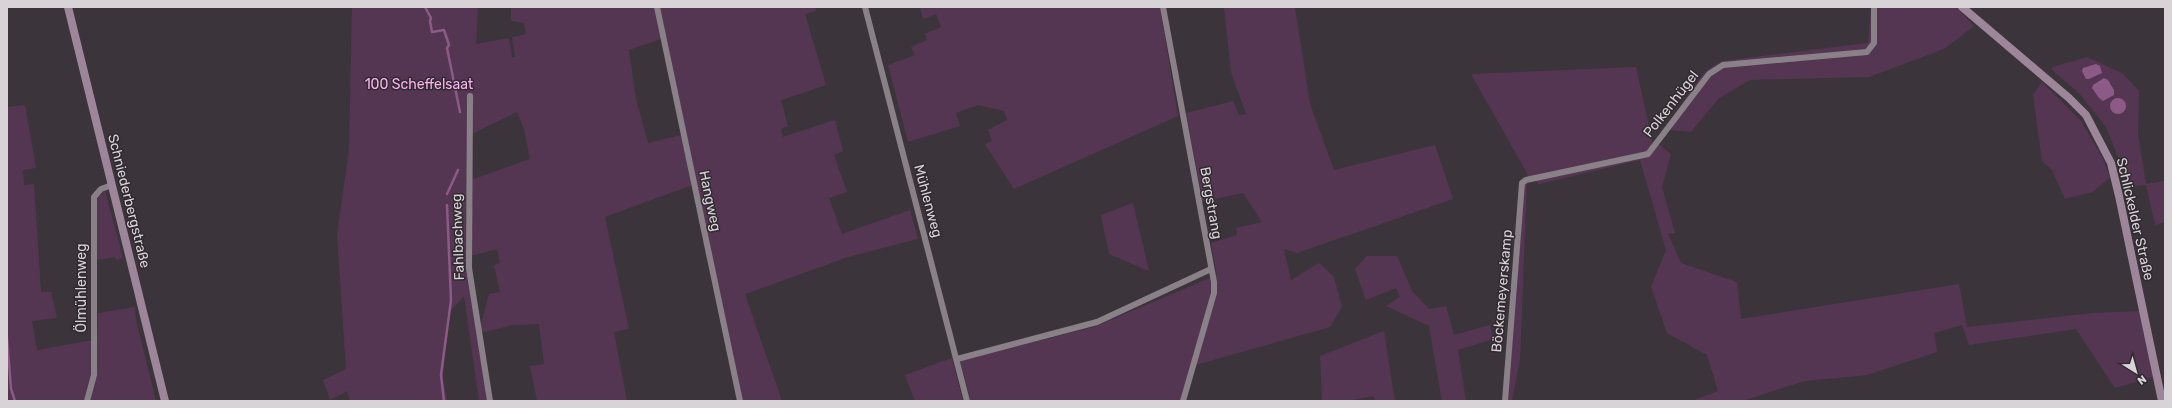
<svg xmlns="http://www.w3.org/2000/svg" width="2172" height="408" viewBox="0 0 2172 408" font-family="Rubik,sans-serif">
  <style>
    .green { fill: #553652 }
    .water { fill: #8c5a86 }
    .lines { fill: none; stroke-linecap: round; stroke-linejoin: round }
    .stream { stroke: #8c5a86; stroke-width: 2.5 }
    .street { stroke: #8a8188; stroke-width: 6 }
    .secondary { stroke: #9d859a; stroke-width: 8 }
    .labels { text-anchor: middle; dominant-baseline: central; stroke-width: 3; stroke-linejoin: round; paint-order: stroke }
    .park-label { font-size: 14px; fill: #fcb1f3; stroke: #312a30 }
    .street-label { font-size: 14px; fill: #d8d3d7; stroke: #312a30 }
  </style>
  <rect width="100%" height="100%" fill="#3b343a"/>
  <g class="green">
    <path d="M352 7H478L476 44 509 38 512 57H515L512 37 526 34 524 23 511 21V7H655L661 39 629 50 636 99 648 143 681 135 659 7H815L816 11 805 14 826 85 781 100 788 126 781 129 783 137 835 120 843 151 834 155 847 192 829 198 842 234 910 210 918 239 848 257 745 294 782 401H741L692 185 605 217 629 329 614 332 627 401H537L530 366 544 364 539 324 513 325 481 333 480 328 489 294 500 292 494 265 500 263 497 249 470 256 471 180 530 159 524 129 517 112 472 134 467 268 488 401H479L464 296 447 315 443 378 447 401H350L347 391 330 400 323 380 346 369 337 235 349 150Z"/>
    <path d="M920 7H1160L1178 116 1014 189 985 144 992 141 988 130 1007 120 1004 111 978 105 956 113 960 126 908 142 888 65 915 55 911 47 927 40 925 34 941 27 936 14 923 19Z"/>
    <path d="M1224 7H1295L1310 104 1334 170 1435 145 1453 199 1297 253 1284 249 1291 280 1319 263 1334 277 1342 307 1330 327 1192 366 1183 401H971L960 361 1094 327 1217 275 1211 243 1237 235 1236 228 1262 222 1243 193 1201 202 1200 186 1186 113 1233 101 1239 115 1246 114 1231 72Z"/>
    <path d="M1871 7H1956L1974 26 1944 49 1869 77 1750 80 1719 98 1691 132 1670 130 1659 144 1671 154 1662 187 1675 233 1668 234 1681 263 1737 282 1741 319 1959 284 1967 327 2092 313 2140 311 2153 377 2115 388 2076 329 1969 345 1962 325 1934 333 1937 352 1867 375 1805 381 1742 401H1692L1718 391 1707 355 1667 333 1651 287 1666 250 1640 160 1539 184 1533 180 1527 182 1520 359 1512 401H1506L1524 185 1528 175 1471 74 1636 67 1653 144 1701 77 1710 68 1722 61 1868 43Z"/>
    <path d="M2087 57 2122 73 2139 91 2138 134 2146 184 2165 181V222L2155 225 2146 185 2130 187 2106 127 2079 93 2051 69 2053 67Z"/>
    <path d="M2042 82 2081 121 2102 157 2110 177 2093 192 2065 199 2052 170 2042 161 2033 95Z"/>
    <path d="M25 105 36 168 23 170 24 185 34 184 41 292H51L57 318 32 321 37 350 93 340 92 375 85 401H7V107Z"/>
    <path d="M105 191 123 258 116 260 115 257 96 260V203L99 196Z"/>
    <path d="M1133 203 1149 271 1109 254 1101 215Z"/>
    <path d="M1367 256H1397L1412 291 1429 309 1446 306 1454 335 1490 325 1493 339 1458 350 1466 401H1442L1429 326 1386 306 1400 297 1396 288 1366 300 1355 269Z"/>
    <path d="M135 307 136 320 156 401H90L96 377 98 313Z"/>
    <path d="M1384 331 1395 401H1375L1373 396 1348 401H1322L1320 356Z"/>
    <path d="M952 358 963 401H915L905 375Z"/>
  </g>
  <g class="water">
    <path d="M2096 64 2100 66 2102 73 2089 79H2086L2082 71 2083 68Z"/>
    <path d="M2104 78 2108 80 2114 90V95L2103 101 2099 98 2092 88 2093 85Z"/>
    <circle cx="2118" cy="106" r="8"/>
  </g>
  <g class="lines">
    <g class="stream">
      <path d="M425 7 431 18 430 21 432 32 444 30 449 45 447 48 460 112"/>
      <path d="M447 194 458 170"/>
      <path d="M7 338 11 389 15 401"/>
      <path d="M444 401 441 375 451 300 447 205"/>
    </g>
    <g class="street">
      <path d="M657 7 740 401"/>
      <path d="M865 7 967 401"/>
      <path d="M1163 7 1214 282V293L1183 401"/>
      <path d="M470 96 469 268 490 401"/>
      <path d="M957 359 1097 322 1211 269"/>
      <path d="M87 401 94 375V197L101 189 112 185"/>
      <path d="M1505 401 1522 183 1526 180 1648 154 1709 74 1723 65 1867 52 1874 43V7"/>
    </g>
    <g class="secondary">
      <path d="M68 7 165 401"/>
      <path d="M1962 7 2069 98 2086 115 2111 163 2119 196 2162 401"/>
    </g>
  </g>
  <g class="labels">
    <g class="park-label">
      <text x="419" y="84">100 Scheffelsaat</text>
    </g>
    <g class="street-label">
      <text transform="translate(1671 104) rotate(-52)">Polkenhügel</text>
      <text transform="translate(129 201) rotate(76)">Schniederbergstraße</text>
      <text transform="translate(710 201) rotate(78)">Hangweg</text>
      <text transform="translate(928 201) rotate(75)">Mühlenweg</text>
      <text transform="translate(1211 203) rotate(80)">Bergstrang</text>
      <text transform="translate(2135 219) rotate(77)">Schlickelder Straße</text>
      <text transform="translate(458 237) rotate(-92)">Fahlbachweg</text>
      <text transform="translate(81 288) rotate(-90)">Ölmühlenweg</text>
      <text transform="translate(1502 291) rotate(-85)">Böckemeyerskamp</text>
    </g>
  </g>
  <rect width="2172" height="408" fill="none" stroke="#d8d3d7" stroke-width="16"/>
  <g transform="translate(2136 372) rotate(143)" stroke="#312a30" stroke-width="3" paint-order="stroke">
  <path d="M0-3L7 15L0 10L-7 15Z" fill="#d8d3d7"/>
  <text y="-6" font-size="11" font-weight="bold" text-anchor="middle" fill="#d8d3d7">N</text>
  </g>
</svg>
